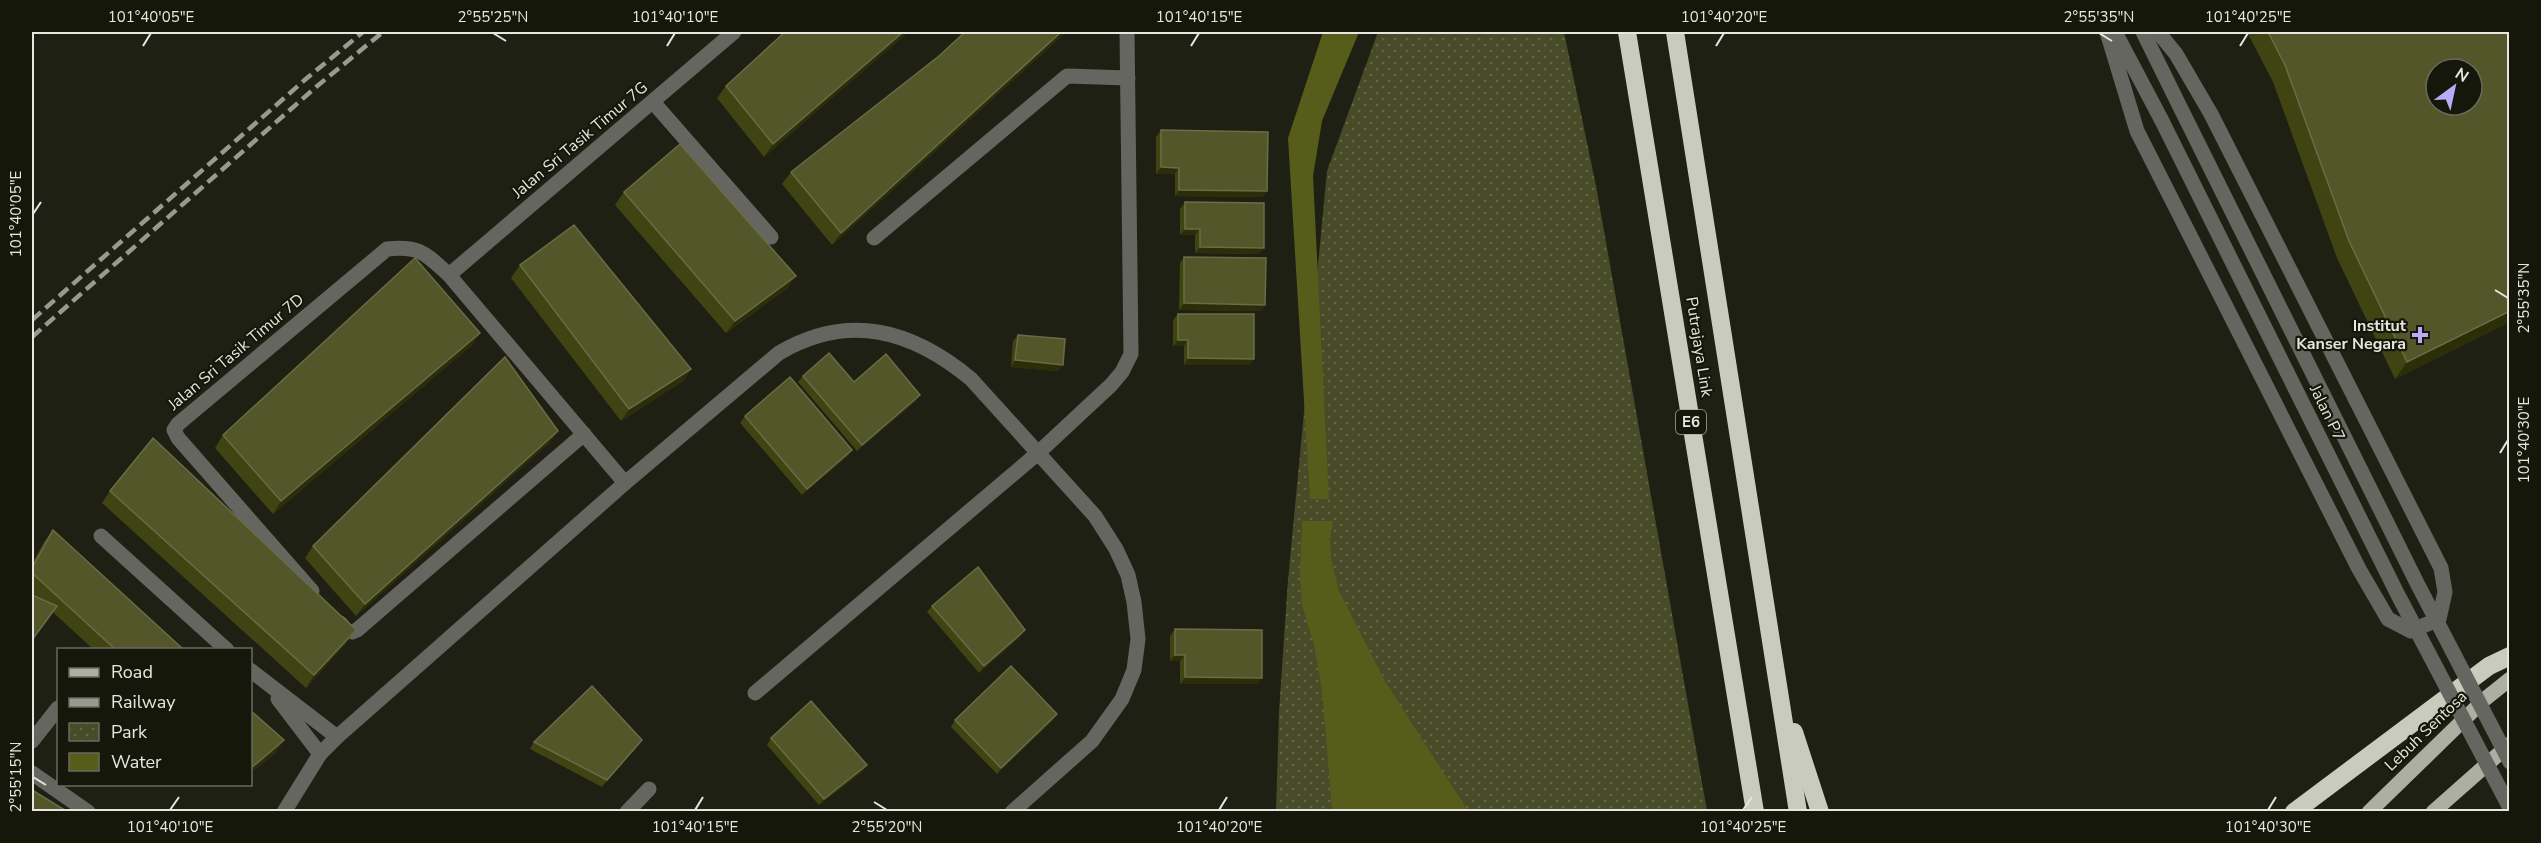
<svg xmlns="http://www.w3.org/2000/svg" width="2541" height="843" viewBox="0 0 2541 843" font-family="'Nunito Sans',sans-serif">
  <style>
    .park { fill: url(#park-dots) }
    .water { fill: #565c19 }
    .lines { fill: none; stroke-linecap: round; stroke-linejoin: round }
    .minor { stroke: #656660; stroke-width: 15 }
    .tertiary { stroke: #656660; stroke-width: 15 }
    .primary { stroke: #adafa2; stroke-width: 15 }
    .motorway { stroke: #c9ccbc; stroke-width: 18 }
    .rail { stroke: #989a90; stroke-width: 4.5; stroke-dasharray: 12 6; stroke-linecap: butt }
    .tertiary-bridge { stroke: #656660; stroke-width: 15 }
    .wall { fill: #404412 }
    .shaded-wall { fill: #2c2e0a }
    .building { fill: #525628; stroke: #696d45; stroke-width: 1.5; fill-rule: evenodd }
    .ticks { fill: none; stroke: #e6e8df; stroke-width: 2 }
    .poi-dot { fill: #bbaaf6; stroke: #16170b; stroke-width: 2 }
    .labels { text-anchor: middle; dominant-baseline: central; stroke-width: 4.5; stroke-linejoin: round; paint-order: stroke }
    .shield { fill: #16170b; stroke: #a8a99f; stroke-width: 1.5 }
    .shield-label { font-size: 15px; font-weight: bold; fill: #e6e8df }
    .street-label { font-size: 16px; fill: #e6e8df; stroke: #16170b }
    .poi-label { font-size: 16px; font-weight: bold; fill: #e6e8df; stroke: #16170b; text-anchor: end }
    .neatline { fill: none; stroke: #e6e8df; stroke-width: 2 }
    .ticks-label { font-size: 15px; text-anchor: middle; fill: #e6e8df }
  </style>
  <defs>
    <pattern id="park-dots" width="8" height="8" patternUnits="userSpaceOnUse" patternTransform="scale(1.5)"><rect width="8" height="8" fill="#474b27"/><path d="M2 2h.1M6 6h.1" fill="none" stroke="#626546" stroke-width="1.8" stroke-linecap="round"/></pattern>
  </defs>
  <rect width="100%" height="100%" fill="#1f2014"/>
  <path class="park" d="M1378 32H1564L1596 186 1707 811 1276 812 1279 712 1288 580 1327 171Z"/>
  <g class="water">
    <path d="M1323 32H1359L1322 121 1313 176 1329 499H1310L1288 138Z"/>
    <path d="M1302 521H1333L1330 539 1332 563 1339 591 1385 681 1468 811H1332L1322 690 1314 645 1302 605 1300 575Z"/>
  </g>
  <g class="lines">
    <g class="minor">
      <path d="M653 102 771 237"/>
      <path d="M874 238 1067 76 1128 78"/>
      <path d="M449 275 734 32"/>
      <path d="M101 536 227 650"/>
      <path d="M312 591 178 438 174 430 178 424 387 249C420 245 426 254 449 275L625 483"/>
      <path d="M340 623 346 630 352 632 357 630 584 434"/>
      <path d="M250 670 337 737"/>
      <path d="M755 693 1038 453 1111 385 1122 372 1131 354 1127 32"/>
      <path d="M278 699 320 754"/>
      <path d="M32 741 58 708"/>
      <path d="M32 773 88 812"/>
      <path d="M284 812 320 754 337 737 625 483 779 353C849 312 912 330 971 379L1095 516 1116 549 1128 575 1134 602 1138 639 1134 670 1122 699 1092 741 1012 812"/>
      <path d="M627 812 649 789"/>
    </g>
    <g class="tertiary">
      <path d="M2107 32 2137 131 2359 569 2388 619 2411 631 2439 619 2445 592 2441 568 2211 114 2176 54 2158 32"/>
      <path d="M2115 32 2161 119"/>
      <path d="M2143 32 2181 109"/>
    </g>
    <g class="primary">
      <path d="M2369 812 2485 699 2510 679"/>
      <path d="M2433 812 2510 744"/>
    </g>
    <g class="motorway">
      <path d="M1627 32 1755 812"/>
      <path d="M1675 32 1798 812"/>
      <path d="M1794 732 1820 812"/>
      <path d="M2294 812 2489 666 2510 656"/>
    </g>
    <g class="rail">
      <path d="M32 320 307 78 363 32"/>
      <path d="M32 337 316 87 383 32"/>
    </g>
    <g class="tertiary-bridge">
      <path d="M2181 109 2418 585 2510 762"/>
      <path d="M2161 119 2398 595 2510 808"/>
    </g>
  </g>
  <g class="wall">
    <path d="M1066 32 832 245 782 184 791 172Z"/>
    <path d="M2247 32H2509L2510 322 2395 379 2337 258 2273 82Z"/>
    <path d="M902 37 764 157 717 98 726 86Z"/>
    <path d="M1161 130 1263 197 1175 196V174H1156V137Z"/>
    <path d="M624 192 788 288 726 333 615 205Z"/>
    <path d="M1185 202 1259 254 1195 253V235H1180V209Z"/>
    <path d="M1184 257 1261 311 1179 310 1180 263Z"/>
    <path d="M520 265 691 369 683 381 621 421 511 278Z"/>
    <path d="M1178 314 1254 359 1249 365H1184V346H1173V320Z"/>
    <path d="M480 333 472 345 273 514 215 448 223 435Z"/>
    <path d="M1018 335 1058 371 1011 367 1013 341Z"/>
    <path d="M803 376 854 382 916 401 857 451 798 382Z"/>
    <path d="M745 416 852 450 848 456 802 495 740 423Z"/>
    <path d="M558 431 549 443 356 616 305 558 313 546Z"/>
    <path d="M110 491 347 642 306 688 102 503Z"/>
    <path d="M53 530 184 650H94L32 593V564L44 542Z"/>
    <path d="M932 606 1021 636 979 673 927 612Z"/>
    <path d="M1175 629 1258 684H1180V661H1170V636Z"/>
    <path d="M1057 714 1053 720 997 774 951 727 955 720Z"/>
    <path d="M771 738 867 765 862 772 819 805 767 745Z"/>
    <path d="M534 742 637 746 602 787 530 749Z"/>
  </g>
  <g class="shaded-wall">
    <path d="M903 32H909L764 157 773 144Z"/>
    <path d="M1061 32H1066L832 245 841 233Z"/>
    <path d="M1161 167 1179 168 1175 174H1156Z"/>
    <path d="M1179 190 1267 191 1263 197 1175 196Z"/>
    <path d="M1185 229H1200L1195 235H1180Z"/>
    <path d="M1200 247 1264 248 1259 254 1195 253Z"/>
    <path d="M796 276 788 288 726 333 735 321Z"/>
    <path d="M1184 303 1265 305 1261 311 1179 310Z"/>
    <path d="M2510 311V322L2395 379 2407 362Z"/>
    <path d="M480 333 472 345 273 514 281 501Z"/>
    <path d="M1178 340H1188L1184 346H1173Z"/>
    <path d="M1188 358 1254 359 1249 365H1184Z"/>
    <path d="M1015 360 1063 365 1058 371 1011 367Z"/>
    <path d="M691 369 683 381 621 421 629 409Z"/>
    <path d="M920 395 916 401 857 451 862 445Z"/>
    <path d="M558 431 549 443 356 616 365 604Z"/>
    <path d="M852 450 848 456 802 495 807 489Z"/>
    <path d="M356 630 347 642 306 688 314 675Z"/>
    <path d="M1025 630 1021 636 979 673 984 666Z"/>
    <path d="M1175 655H1185L1180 661H1170Z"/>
    <path d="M1185 677 1262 678 1258 684H1180Z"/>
    <path d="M1057 714 1053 720 997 774 1001 768Z"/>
    <path d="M284 740 276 753 250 774V769Z"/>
    <path d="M642 740 637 746 602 787 607 780Z"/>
    <path d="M867 765 862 772 819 805 824 799Z"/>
  </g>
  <g class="building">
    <path d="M785 32H903L773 144 726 86Z"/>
    <path d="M965 32H1061L841 233 791 172 939 56Z"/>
    <path d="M2268 32H2509L2510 311 2407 362 2349 241 2285 65ZM2436 69H2472V105H2436Z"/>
    <path d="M1161 130 1268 132 1267 191 1179 190V168L1161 167Z"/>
    <path d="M680 144 796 276 735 321 624 192Z"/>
    <path d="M1185 202 1264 203V248L1200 247V229H1185Z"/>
    <path d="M574 225 691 369 629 409 520 265Z"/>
    <path d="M1184 257 1266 258 1265 305 1184 303Z"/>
    <path d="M415 258 480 333 281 501 223 435Z"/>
    <path d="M1178 314H1254V359L1188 358V340H1178Z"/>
    <path d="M1018 335 1065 339 1063 365 1015 360Z"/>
    <path d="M829 353 854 382 886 354 920 395 862 445 803 376Z"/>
    <path d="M505 357 558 431 365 604 313 546Z"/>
    <path d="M790 377 852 450 807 489 745 416Z"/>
    <path d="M153 438 356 630 314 675 110 491Z"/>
    <path d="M53 530 184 650H116L32 573V568Z"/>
    <path d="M978 567 1025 630 984 666 932 606Z"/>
    <path d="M32 595 57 606 32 640Z"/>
    <path d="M1175 629 1262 630V678L1185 677V655H1175Z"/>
    <path d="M1011 666 1057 714 1001 768 955 720Z"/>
    <path d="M592 686 642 740 607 780 534 742Z"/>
    <path d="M811 701 867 765 824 799 771 738Z"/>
    <path d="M250 710 284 740 250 769Z"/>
    <path d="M32 790 68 812H32Z"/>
  </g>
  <path class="ticks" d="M493 33 506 41M2099 33 2112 41M143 46 151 33M667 46 675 33M1191 46 1199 33M1716 46 1724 33M2240 46 2248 33M33 214 41 202M2495 290 2508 298M2500 453 2508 440M33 777 46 785M874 802 887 810M170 810 179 797M695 810 703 797M1219 810 1227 797M1743 810 1752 797M2268 810 2276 797"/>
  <path class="poi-dot" d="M2417 326h6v6h6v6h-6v6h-6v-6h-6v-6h6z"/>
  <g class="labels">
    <rect class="shield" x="1676" y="410" width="30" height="24" rx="4.5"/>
    <g class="shield-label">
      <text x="1691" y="422">E6</text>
    </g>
    <g class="street-label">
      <text transform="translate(580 140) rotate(-40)">Jalan Sri Tasik Timur 7G</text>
      <text transform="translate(1699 347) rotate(81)">Putrajaya Link</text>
      <text transform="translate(236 352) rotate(-40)">Jalan Sri Tasik Timur 7D</text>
      <text transform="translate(2327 413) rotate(64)">Jalan P7</text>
      <text transform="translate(2426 731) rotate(-44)">Lebuh Sentosa</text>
    </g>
    <g class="poi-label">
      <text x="2406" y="326">Institut<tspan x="2406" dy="18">Kanser Negara</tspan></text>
    </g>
  </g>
  <rect width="2541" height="843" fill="none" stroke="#16170b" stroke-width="66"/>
  <rect x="57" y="648" width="195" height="138" fill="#16170b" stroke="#696b60" stroke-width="1.5"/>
  <rect x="69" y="668" width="30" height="9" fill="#adafa2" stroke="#696b60" stroke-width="1.5"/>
  <text x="111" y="678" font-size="18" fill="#e6e8df">Road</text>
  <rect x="69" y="698" width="30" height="9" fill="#989a90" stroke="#696b60" stroke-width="1.5"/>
  <text x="111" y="708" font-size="18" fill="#e6e8df">Railway</text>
  <rect x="69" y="723" width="30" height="18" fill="url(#park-dots)" stroke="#696b60" stroke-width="1.5"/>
  <text x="111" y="738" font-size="18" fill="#e6e8df">Park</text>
  <rect x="69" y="753" width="30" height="18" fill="#565c19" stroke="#696b60" stroke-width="1.5"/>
  <text x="111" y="768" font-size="18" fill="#e6e8df">Water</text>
  <g transform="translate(2454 87) rotate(33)"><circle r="28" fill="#16170b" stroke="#696b60" stroke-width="1.5"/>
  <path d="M0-4.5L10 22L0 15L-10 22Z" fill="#bbaaf6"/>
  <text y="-9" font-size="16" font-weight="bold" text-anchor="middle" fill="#e6e8df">N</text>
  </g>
  <rect x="33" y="33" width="2475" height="777" class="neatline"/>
  <g class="ticks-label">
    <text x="151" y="22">101°40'05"E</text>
    <text x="493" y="22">2°55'25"N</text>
    <text x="675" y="22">101°40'10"E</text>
    <text x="1199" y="22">101°40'15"E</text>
    <text x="1724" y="22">101°40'20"E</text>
    <text x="2099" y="22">2°55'35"N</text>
    <text x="2248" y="22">101°40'25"E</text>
    <text transform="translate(16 214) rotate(-90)" y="5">101°40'05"E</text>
    <text transform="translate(2524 298) rotate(-90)" y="5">2°55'35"N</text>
    <text transform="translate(2524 440) rotate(-90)" y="5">101°40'30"E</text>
    <text transform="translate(16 777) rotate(-90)" y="5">2°55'15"N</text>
    <text x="170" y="832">101°40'10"E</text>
    <text x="695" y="832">101°40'15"E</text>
    <text x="887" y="832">2°55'20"N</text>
    <text x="1219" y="832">101°40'20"E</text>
    <text x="1743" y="832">101°40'25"E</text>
    <text x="2268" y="832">101°40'30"E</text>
  </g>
</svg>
